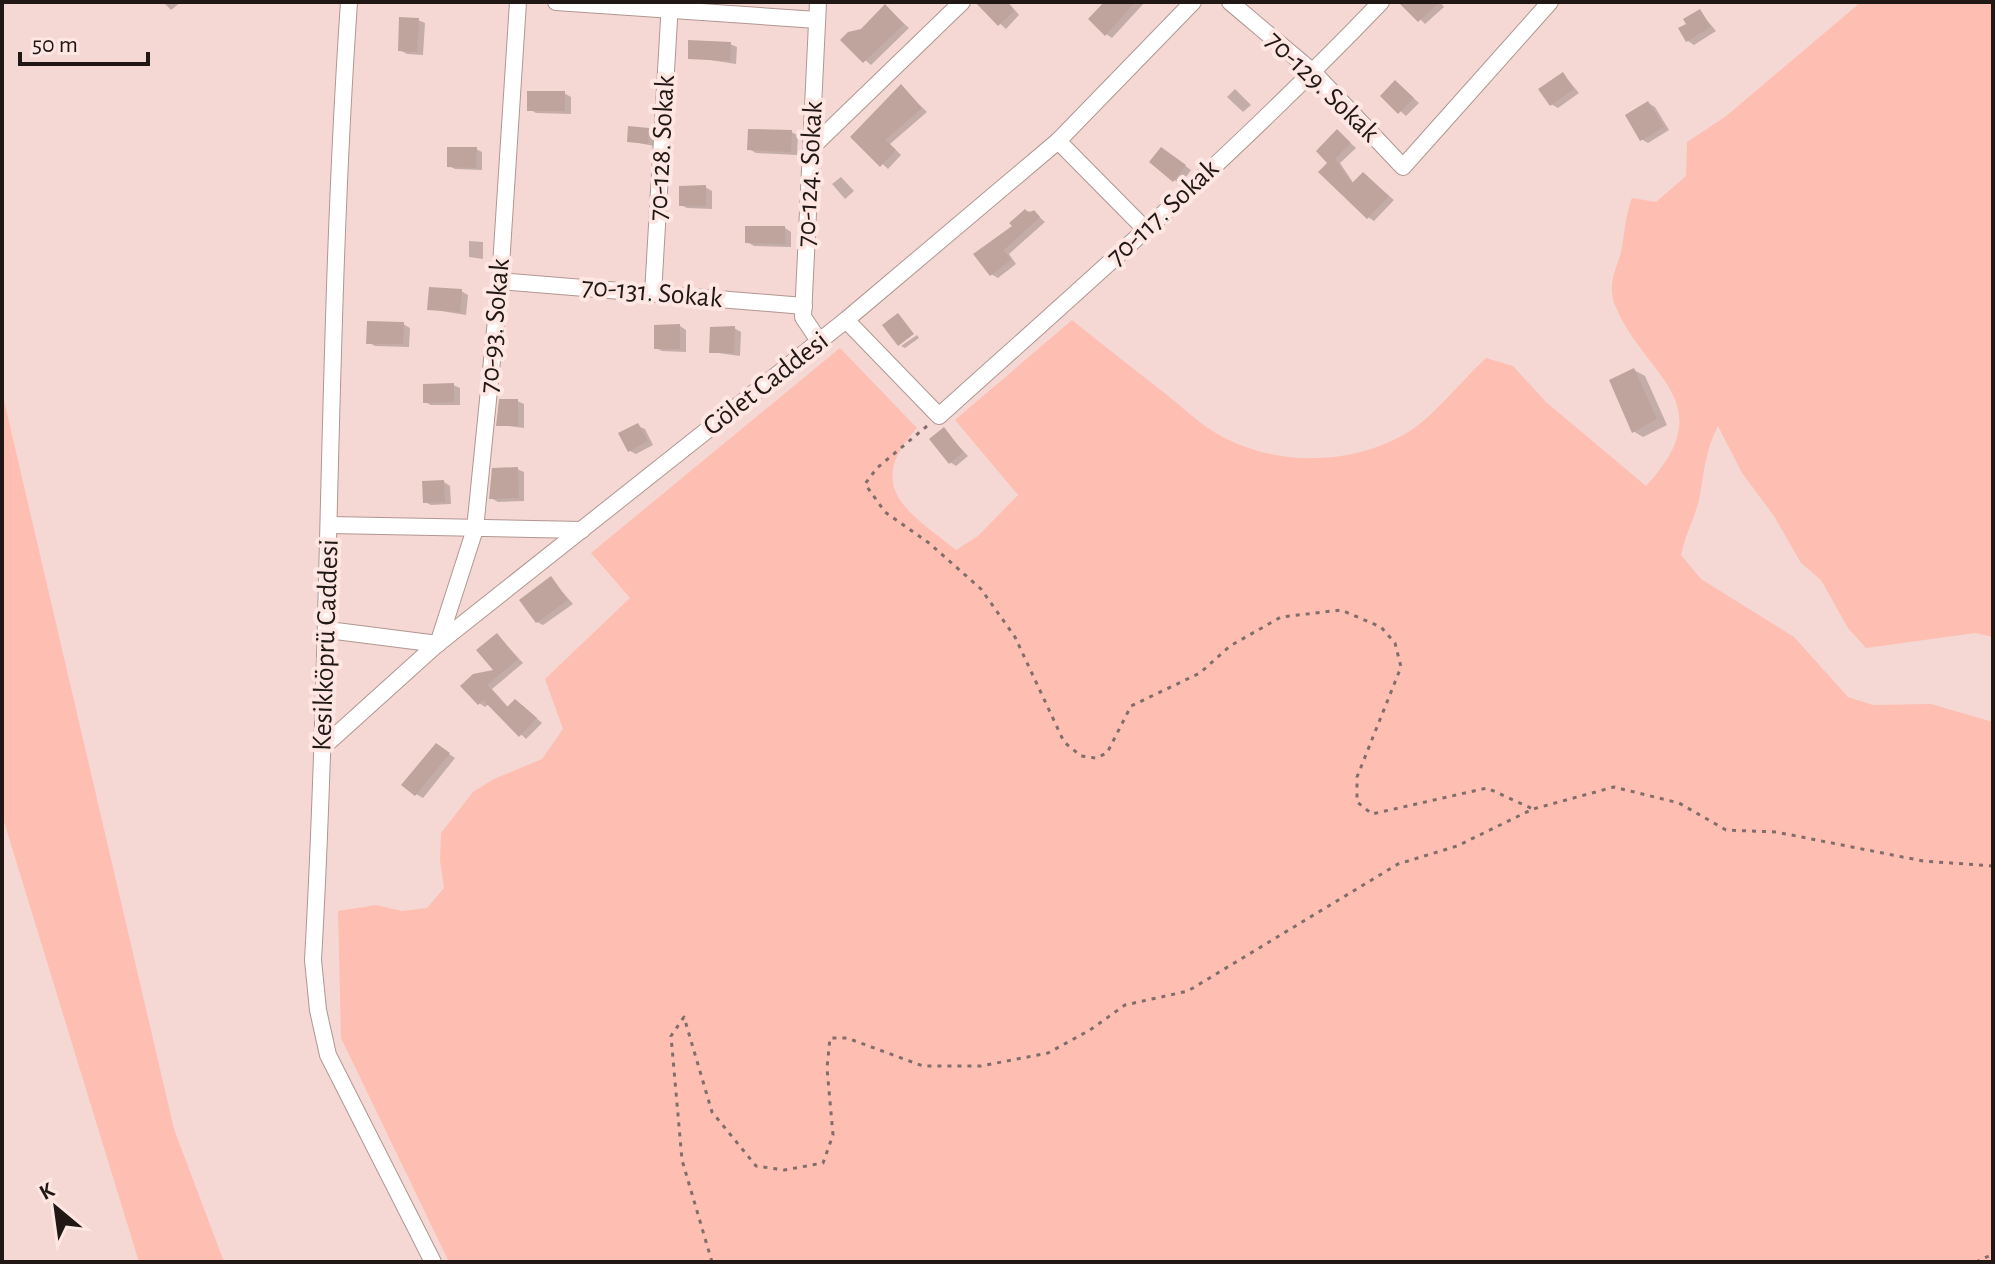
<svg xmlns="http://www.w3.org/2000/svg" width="1995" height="1264" viewBox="0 0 1995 1264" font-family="'Alegreya Sans',sans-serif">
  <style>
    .green { fill: #febeb2 }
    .shadow { fill: #0003 }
    .building { fill: #bfa49e }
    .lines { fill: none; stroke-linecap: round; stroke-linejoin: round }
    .minor-casing { stroke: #b19691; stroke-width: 18 }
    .path { stroke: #816e6b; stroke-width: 3; stroke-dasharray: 4 6; stroke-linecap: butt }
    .minor { stroke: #fff; stroke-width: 16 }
    .labels { text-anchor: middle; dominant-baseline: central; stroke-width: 8; stroke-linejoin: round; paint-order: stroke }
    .street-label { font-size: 28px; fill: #211715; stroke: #fee7e2 }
  </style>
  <rect width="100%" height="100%" fill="#f5d8d3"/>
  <g class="green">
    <path d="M1861 2H1993V637L1975 633 1866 648 1848 628 1821 580 1801 563 1774 516 1742 473 1718 426C1705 450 1704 474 1699 500 1694 519 1685 536 1681 555L1701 579 1794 637 1848 697 1873 705 1931 704 1993 722V1262H449L341 1038 338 911 376 905 402 911 427 908 444 888 440 860 441 833 473 792 494 779 542 759 563 729 545 679 630 598 591 553 840 348 917 428C862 488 910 513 956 550L978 536 1018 495 955 420 1072 320C1103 345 1135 370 1167 395 1187 411 1207 431 1231 441 1292 470 1381 463 1431 414 1450 396 1467 376 1486 358L1513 366 1546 402 1646 486C1725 401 1643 376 1615 305 1607 285 1616 270 1621 252 1625 233 1625 216 1632 198L1656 202 1686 176 1687 142 1725 117Z"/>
    <path d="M2 392 174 1129 224 1262H139L2 815Z"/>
  </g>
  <g class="shadow">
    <path d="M163 2H181L171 10Z"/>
    <path d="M987 2H1008L1019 15 1006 29 982 7Z"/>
    <path d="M1107 2H1145L1112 38 1106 34Z"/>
    <path d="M1403 2H1440L1444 7 1425 24Z"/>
    <path d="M885 7 909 28 871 65 842 40 862 31Z"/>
    <path d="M1700 12 1716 31 1694 45 1688 41Z"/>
    <path d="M418 20 425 23 423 55 407 54 400 50Z"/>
    <path d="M730 44 737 47 736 64 690 57Z"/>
    <path d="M1563 74 1579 93 1558 108 1551 104Z"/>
    <path d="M901 87 927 112 890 144 901 155 888 169 853 137Z"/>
    <path d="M1401 87 1419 103 1406 116 1383 96Z"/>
    <path d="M1235 89 1251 105 1243 112 1227 97Z"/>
    <path d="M564 93 571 97V114L536 113 529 109Z"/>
    <path d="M1648 103 1655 107 1669 130 1648 143 1641 139Z"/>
    <path d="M649 130 655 133 654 146 629 141Z"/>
    <path d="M791 132 798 135 797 155 756 153 749 149Z"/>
    <path d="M1338 132 1356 148 1340 163 1354 184 1363 174 1394 200 1374 221 1368 217 1330 163Z"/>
    <path d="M476 149 482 152V170L455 169 449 166Z"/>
    <path d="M1168 153 1191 170 1181 184 1174 180Z"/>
    <path d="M841 177 854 191 845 199 832 184Z"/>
    <path d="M705 187 712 191V209L687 208 681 205Z"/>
    <path d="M1026 211 1034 212 1045 222 1009 254 1016 264 998 278 991 274Z"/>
    <path d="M785 228 791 232V247L754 246 747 242Z"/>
    <path d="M469 241 483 242V259L469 257Z"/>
    <path d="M461 291 468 295 466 315 429 309Z"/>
    <path d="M403 324 410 328 409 347 375 346 368 342Z"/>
    <path d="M680 326 686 330V352L662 351 656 348Z"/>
    <path d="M734 328 741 332 740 356 711 352Z"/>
    <path d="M917 335 919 338 905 348 901 346Z"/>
    <path d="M1634 370 1645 376 1667 425 1643 437 1633 431Z"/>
    <path d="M453 385 460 388V405H431L425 402Z"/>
    <path d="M517 401 524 404V428L499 425Z"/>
    <path d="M638 426 645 429 653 445 636 454 630 451Z"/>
    <path d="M944 430 968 456 956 466 950 462Z"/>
    <path d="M517 469 524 472V501L498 502 491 498Z"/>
    <path d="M444 482 450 486 451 504 431 505 425 502Z"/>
    <path d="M551 579 573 604 543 625 537 622Z"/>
    <path d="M497 635 523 663 492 689 509 708 522 705 542 723 526 739 489 704 485 707 479 703 463 686 496 672Z"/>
    <path d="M436 745 455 758 423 798 416 794Z"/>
  </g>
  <g class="building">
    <path d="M975 2H1007L1014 11 998 26Z"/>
    <path d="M1104 2H1135L1105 36 1088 19Z"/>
    <path d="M1398 2H1440L1418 22Z"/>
    <path d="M885 4 904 24 863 63 840 40 848 32 861 29Z"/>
    <path d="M1700 9 1711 27 1686 42 1678 28 1686 24 1683 19Z"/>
    <path d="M399 17 419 18 417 52 398 51Z"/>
    <path d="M688 40 731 42 730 61 688 59Z"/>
    <path d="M1563 72 1574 89 1550 106 1538 89Z"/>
    <path d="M1395 80 1414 98 1398 114 1380 96Z"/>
    <path d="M901 84 922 108 885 140 896 150 880 167 850 137Z"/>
    <rect x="527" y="91" width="38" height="20"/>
    <path d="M1648 101 1664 127 1640 141 1625 115Z"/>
    <path d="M628 126 649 128 648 144 627 142Z"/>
    <path d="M748 129 792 130 791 152 747 150Z"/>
    <path d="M1337 129 1351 143 1335 159 1352 183 1363 172 1389 196 1367 219 1318 172 1327 163 1316 151Z"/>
    <path d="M447 147H477L476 168 447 167Z"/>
    <path d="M1161 147 1186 165 1173 182 1149 162Z"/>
    <path d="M706 185V206H679V186Z"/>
    <path d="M1025 209 1029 213 1034 210 1040 217 1004 250 1011 260 990 276 973 254 1012 226 1009 223Z"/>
    <path d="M745 226H785V244L745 243Z"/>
    <path d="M429 287 462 289 460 312 427 310Z"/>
    <path d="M898 313 914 334 898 346 882 325Z"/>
    <path d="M367 321 404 322 403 344H366Z"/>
    <path d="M680 324V349H654V325Z"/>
    <path d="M735 326 734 353H709L710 327Z"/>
    <path d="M1634 368 1657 419 1632 433 1609 380Z"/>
    <path d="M454 383V402L423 403V384Z"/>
    <path d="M499 399H518V426H496Z"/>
    <path d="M638 423 648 441 628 452 618 433Z"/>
    <path d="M944 427 963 452 949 464 929 439Z"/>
    <path d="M518 467 519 498 489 499 492 468Z"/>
    <path d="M444 480 445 502 423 503 422 481Z"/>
    <path d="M551 576 568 600 536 623 519 600Z"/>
    <path d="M497 633 518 659 487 685 507 707 515 699 537 718 519 737 483 700 478 705 460 686 473 674 493 670 476 650Z"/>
    <path d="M436 743 450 753 415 796 401 785Z"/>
  </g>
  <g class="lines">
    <g class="minor-casing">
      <g id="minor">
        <path d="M349 2C327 321 331 641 313 960L318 1010 328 1055 433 1262"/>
        <path d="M556 2 817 20"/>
        <path d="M818 2 803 317 819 341"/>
        <path d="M1230 2 1313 72 1403 167 1550 2"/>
        <path d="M1058 141 1146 230"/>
        <path d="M811 148 962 2"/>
        <path d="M500 281 804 306"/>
        <path d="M653 294 670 2"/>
        <path d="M846 320 939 416C1089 281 1241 148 1381 2"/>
        <path d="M330 525 582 530"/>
        <path d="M328 630 438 644 475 529 500 281 518 2"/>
        <path d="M323 747 435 646 846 320 1058 141 1193 2"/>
      </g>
    </g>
    <g class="path">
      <path d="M927 426 877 468 865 484 885 512 929 543 981 589 1015 637 1064 742 1081 756 1096 758 1107 753 1131 706 1200 673 1230 646 1281 617 1341 610 1381 627 1395 643 1401 667 1357 777V802L1372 814 1487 788 1533 809"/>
      <path d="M712 1262 682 1160 671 1036 684 1017 712 1112 756 1166 784 1170 823 1163 833 1135 827 1068 830 1038H847L923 1066H981L1048 1053 1090 1030 1125 1005 1188 991 1398 864 1457 846 1533 809 1614 787 1679 803 1726 830 1776 832 1923 861 1993 866"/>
      <path d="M1976 1262 1993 1254"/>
    </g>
    <use href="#minor" class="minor"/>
  </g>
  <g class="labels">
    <g class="street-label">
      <text transform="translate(1322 87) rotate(44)">70-129. Sokak</text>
      <text transform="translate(662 148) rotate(-87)">70-128. Sokak</text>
      <text transform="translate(810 174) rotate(-87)">70-124. Sokak</text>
      <text transform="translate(1163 213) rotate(-43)">70-117. Sokak</text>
      <text transform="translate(652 293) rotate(5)">70-131. Sokak</text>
      <text transform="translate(495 326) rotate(-85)">70-93. Sokak</text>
      <text transform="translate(766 384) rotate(-38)">Gölet Caddesi</text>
      <text transform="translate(326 645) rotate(-88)">Kesikköprü Caddesi</text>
    </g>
  </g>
  <rect width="1995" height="1264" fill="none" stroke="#211715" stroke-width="8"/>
  <g transform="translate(56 1208) rotate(331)" stroke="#fee7e2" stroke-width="6" paint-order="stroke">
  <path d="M0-6L14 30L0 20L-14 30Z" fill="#211715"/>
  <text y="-12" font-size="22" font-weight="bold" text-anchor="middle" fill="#211715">K</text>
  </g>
  <path d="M20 52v12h128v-12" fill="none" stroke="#211715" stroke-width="4"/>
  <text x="32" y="52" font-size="24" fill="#211715" stroke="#fee7e2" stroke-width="6" paint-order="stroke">50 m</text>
</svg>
